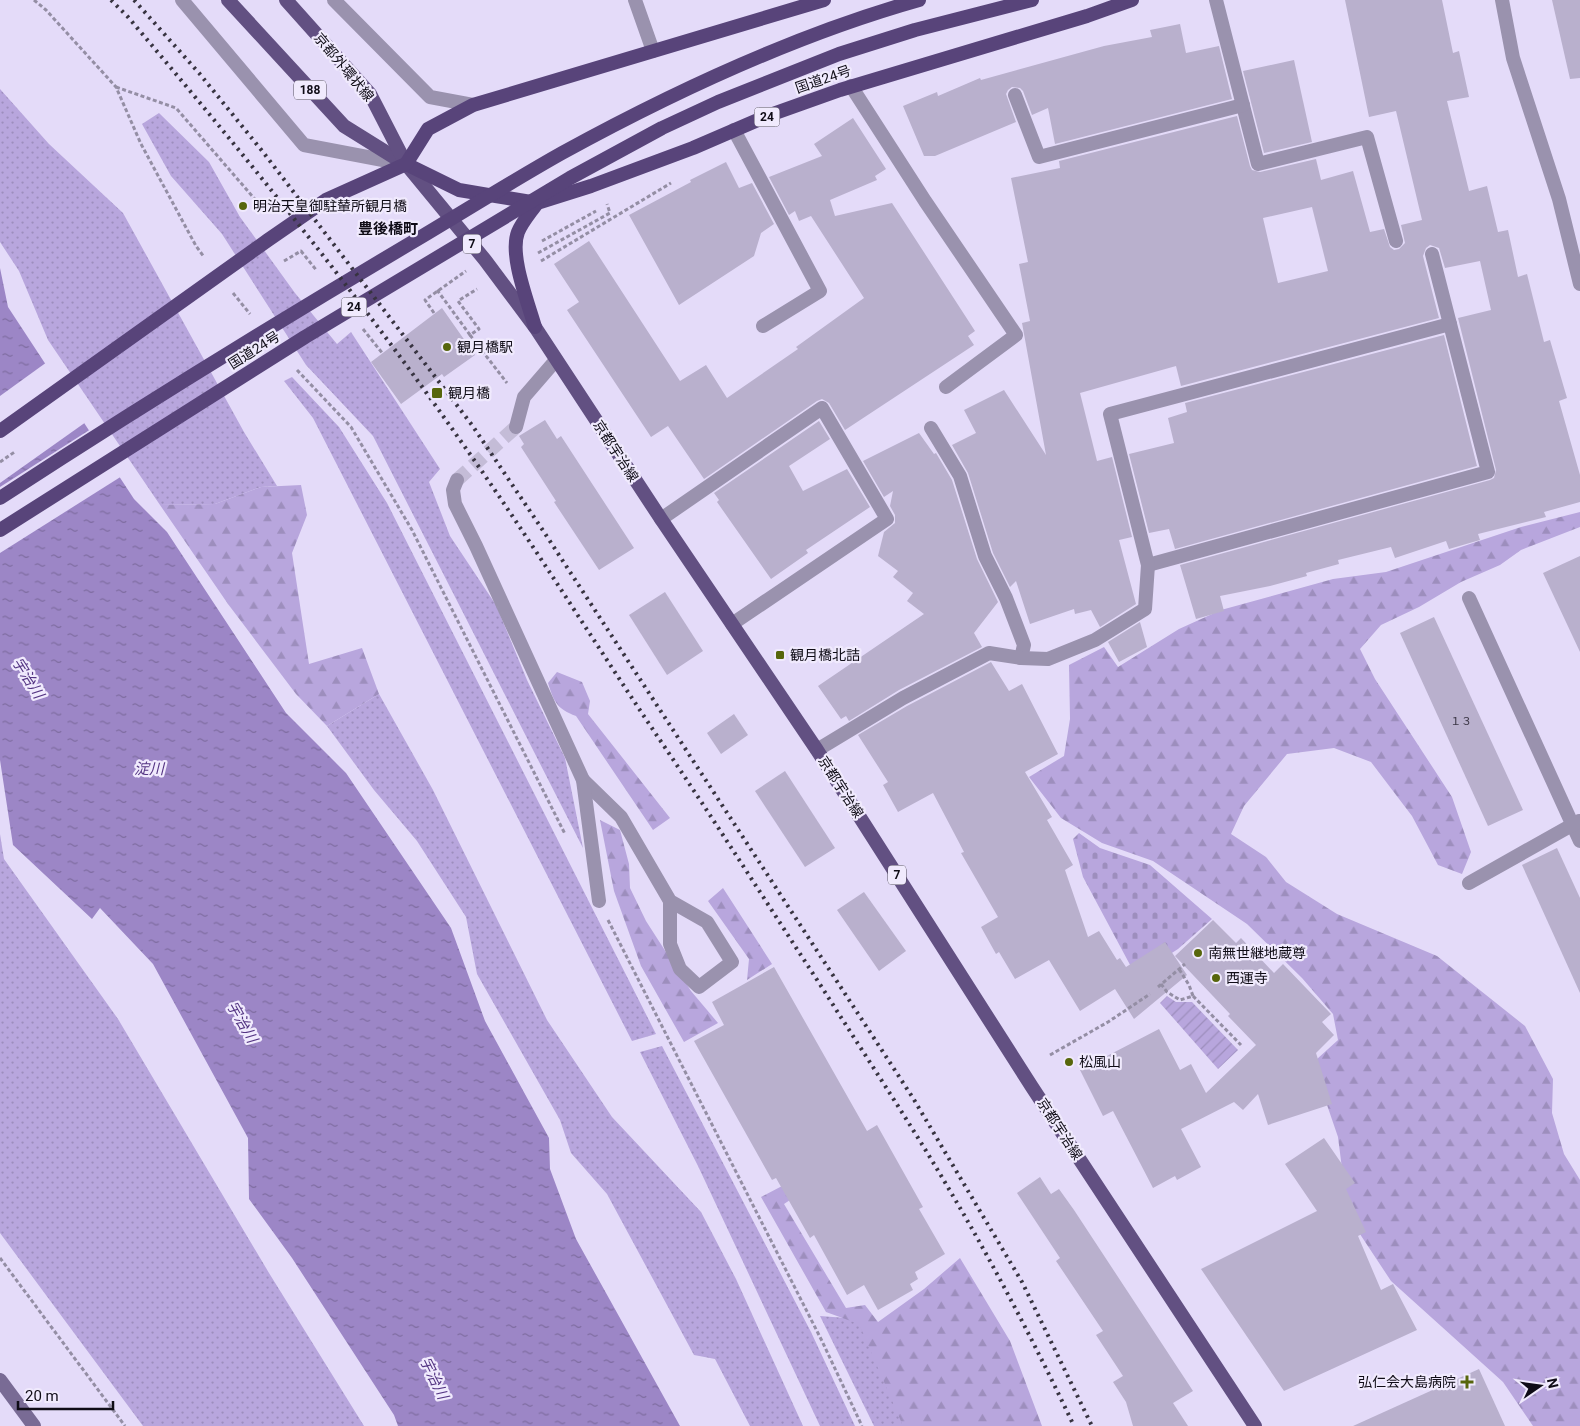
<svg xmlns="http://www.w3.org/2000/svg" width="1580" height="1426" viewBox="0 0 1580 1426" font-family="Roboto,'Noto Sans JP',sans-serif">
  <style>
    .grass { fill: url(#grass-dots) }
    .forest { fill: url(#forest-firs) }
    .cemetery { fill: url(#cemetery-stones) }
    .garden { fill: url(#garden-furrows) }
    .water { fill: url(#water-ripples) }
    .pier { fill: #e4dbf9 }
    .building { fill: #b9b0cd; fill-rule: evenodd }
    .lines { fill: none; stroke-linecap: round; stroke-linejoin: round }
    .minor-tunnel { stroke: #c4bcd7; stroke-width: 14; stroke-dasharray: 14 7; stroke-linecap: butt }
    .path { stroke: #948ea4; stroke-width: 3; stroke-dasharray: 4 2.5; stroke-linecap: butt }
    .service { stroke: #9a92ae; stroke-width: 14 }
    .minor { stroke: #9a92ae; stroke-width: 14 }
    .secondary { stroke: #796b95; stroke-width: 14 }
    .primary { stroke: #625082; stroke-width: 14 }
    .trunk { stroke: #58447a; stroke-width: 14 }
    .rail { stroke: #373340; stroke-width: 4; stroke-dasharray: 2.5 5; stroke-linecap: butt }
    .poi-dot { fill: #57660c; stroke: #f0eafd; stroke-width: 2 }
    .labels { text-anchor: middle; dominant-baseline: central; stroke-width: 4.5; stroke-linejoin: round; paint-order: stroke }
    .number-label { font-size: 11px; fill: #3a3544 }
    .shield { fill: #f0eafd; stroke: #524f5b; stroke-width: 1 }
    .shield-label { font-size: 12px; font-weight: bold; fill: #0f0c16 }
    .street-label { font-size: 14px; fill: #0f0c16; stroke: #f0eafd }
    .poi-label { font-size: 14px; fill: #0f0c16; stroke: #f0eafd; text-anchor: start }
    .neighbourhood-label { font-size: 15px; font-weight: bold; fill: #0f0c16; stroke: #f0eafd }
    .water-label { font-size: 15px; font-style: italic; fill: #543583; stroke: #f0eafd }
  </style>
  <defs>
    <pattern id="grass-dots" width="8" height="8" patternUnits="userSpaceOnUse" patternTransform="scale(1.25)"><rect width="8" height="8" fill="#b8a6dd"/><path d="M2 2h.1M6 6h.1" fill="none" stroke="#9d8ebd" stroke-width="1.8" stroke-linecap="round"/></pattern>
    <pattern id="forest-firs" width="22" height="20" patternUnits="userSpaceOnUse" patternTransform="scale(1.25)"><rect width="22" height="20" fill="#b8a6dd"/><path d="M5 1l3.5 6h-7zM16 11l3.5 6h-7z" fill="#9d8ebd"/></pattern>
    <pattern id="cemetery-stones" width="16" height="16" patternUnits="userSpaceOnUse" patternTransform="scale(1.25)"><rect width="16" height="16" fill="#b8a6dd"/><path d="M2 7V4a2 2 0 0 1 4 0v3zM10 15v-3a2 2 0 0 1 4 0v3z" fill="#9d8ebd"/></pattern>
    <pattern id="garden-furrows" width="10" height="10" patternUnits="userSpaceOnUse" patternTransform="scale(1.25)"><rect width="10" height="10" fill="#b8a6dd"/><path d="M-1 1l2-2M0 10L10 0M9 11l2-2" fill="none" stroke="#9d8ebd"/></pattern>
    <pattern id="water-ripples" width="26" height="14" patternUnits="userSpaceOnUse" patternTransform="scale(1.25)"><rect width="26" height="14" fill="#9c86c6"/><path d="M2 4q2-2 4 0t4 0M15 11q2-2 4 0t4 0" fill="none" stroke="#7e6ca0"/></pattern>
  </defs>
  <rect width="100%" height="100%" fill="#e4dbf9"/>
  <g class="grass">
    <path d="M0 89 49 144 123 213 244 432 277 486 261 487 215 504 160 505 48 340 19 271 0 242Z"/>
    <path d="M159 113 209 162 240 217 295 293 337 344 351 332 440 469 429 482 450 536 496 605 527 680 565 758 583 848 373 436 306 365 222 234 171 176 142 124Z"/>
    <path d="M292 377 339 427 387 503 656 1034 632 1041 313 418 284 381Z"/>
    <path d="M379 694 433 790 547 1020 612 1117 701 1212 736 1279 803 1426H750L715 1359 694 1355 607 1194 571 1153 560 1120 477 974 466 917 417 841 374 790 327 726Z"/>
    <path d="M0 834 4 859 118 1019 269 1273 364 1426H143L0 1233Z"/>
    <path d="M662 1046 811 1332 855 1426H820L698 1166 640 1052Z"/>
    <path d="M820 1316 859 1319 909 1426H874Z"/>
  </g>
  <g class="forest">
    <path d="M301 485 307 515 292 553 309 664 362 648 379 694 327 726 296 694 228 604 160 505 215 504 261 487Z"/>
    <path d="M1580 512V527L1521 550 1500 565 1461 582 1419 607 1381 625 1360 649 1375 679 1452 797 1471 852 1462 874 1438 865 1412 816 1371 762 1334 748 1287 754 1244 806 1231 834 1266 857 1286 882 1337 914 1437 956 1525 1026 1553 1079 1552 1113 1564 1154 1580 1180V1426H1533L1503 1382 1391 1281 1348 1216 1338 1137 1326 1102 1306 1069 1338 1040 1333 1014 1302 978 1247 924 1153 861 1102 843 1061 818 1029 777 1064 756 1070 719 1069 665 1104 647 1118 667 1179 629 1221 610 1333 579 1386 572 1521 527Z"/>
    <path d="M557 672 582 682 590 701 588 714 670 818 653 830 576 716C557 709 554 702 548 683Z"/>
    <path d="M600 820 620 830 629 864 630 888 646 921 691 991 718 1023 684 1042 641 966 614 891Z"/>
    <path d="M723 888 772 964 747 980 749 959 708 901Z"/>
    <path d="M805 1174 814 1184 784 1204 846 1308 865 1305 878 1322 924 1289 960 1258 1010 1341 1042 1426H903L859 1324 826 1312 761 1197Z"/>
  </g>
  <path class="cemetery" d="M1079 833 1100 848 1150 865 1212 919 1178 949 1136 976 1083 877 1073 839Z"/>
  <path class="garden" d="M1167 996 1176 1002H1192L1238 1050 1218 1069 1160 1003Z"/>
  <path class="water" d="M0 268 8 307 134 499 167 532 286 713 346 773 451 928 485 1021 549 1138 550 1169 576 1239 680 1426H398L394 1415 292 1258 249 1199 248 1138 153 964 100 908 92 919 13 845 0 760Z"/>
  <g class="pier">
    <path d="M47 362 86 422 0 483V396Z"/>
    <path d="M91 429 122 476 0 553V487Z"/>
  </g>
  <g class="building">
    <path d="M1345 0H1442L1453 53 1459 51 1469 97 1447 101 1469 191 1487 186 1498 232 1508 230 1518 277 1527 274 1544 342 1550 340 1567 398 1559 401 1580 475V502L1544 512 1546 517 1478 534 1480 540 1449 549 1446 541 1395 558 1391 547 1338 560 1339 564 1306 573 1307 576 1270 586 1220 596 1224 611 1196 619 1180 565 1490 480 1494 478 1496 470 1458 318 1491 310 1480 261 1445 268 1439 248 1430 245 1426 248 1423 256 1439 318 1181 386 1176 366 1080 393 1097 461 1112 457 1132 537 1119 540 1136 604 1100 627 1091 610 1075 614 1074 609 1030 624 1016 581 1010 587 993 553 968 473 952 445 976 433 964 410 1004 390 1046 455 1022 323 1030 321 1019 264 1028 262 1011 178 1060 168 1059 161 1237 116 1250 166 1252 170 1260 172 1316 159 1321 180 1353 171 1370 232 1384 229 1390 247 1394 250 1399 249 1405 243 1401 225 1422 220 1396 111 1369 117ZM1312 207 1328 271 1278 283 1263 218Z"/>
    <path d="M1552 0H1580V78L1570 79Z"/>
    <path d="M1180 24 1186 53 1219 46 1232 99 1055 144 1048 108 1032 115 1023 91 1020 88 1012 87 1008 90 1006 94 1016 122 935 156H924L903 106 937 92 938 96 980 78 981 80 1104 46 1152 37 1150 30Z"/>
    <path d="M1294 60 1312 142 1264 153 1243 71Z"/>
    <path d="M853 118 886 169 875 176 877 180 830 200 835 216 892 203 975 331 968 336 974 345 845 430 829 403 822 399 817 401 704 479 668 426 651 437 567 310 579 302 554 264 589 241 680 381 706 365 727 398 798 349 796 347 864 298 811 216 799 221 795 211 789 215 769 177 822 156 814 144Z"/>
    <path d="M726 162 739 188 752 183 774 224 761 233 754 256 679 305 629 215 691 182 690 180Z"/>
    <path d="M442 308 475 355 444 377 442 374 401 404 371 362Z"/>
    <path d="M1444 335 1477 466 1175 549 1169 529 1149 533 1129 454 1174 443 1168 418 1187 412 1185 403Z"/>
    <path d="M545 420 557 439 561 436 634 548 599 570 554 502 556 501 521 447 524 444 519 436Z"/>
    <path d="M819 421 830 439 789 466 803 491 847 469 870 507 806 550 808 553 771 579 717 502 719 500 714 493Z"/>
    <path d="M919 433 934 454 936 453 952 480 977 559 998 602 974 633 982 647 899 690 849 721 846 716 841 719 818 686 924 614 907 601 913 593 893 577 898 571 878 556 884 532 895 523V515L890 506 893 491 884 497 863 461Z"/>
    <path d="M1580 556V652L1543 573Z"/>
    <path d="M665 592 703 651 667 675 629 615Z"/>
    <path d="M1434 617 1523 810 1488 826 1400 633Z"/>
    <path d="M1140 622 1147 647 1119 662 1108 642Z"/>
    <path d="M991 662 1009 691 1022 684 1058 754 1025 772 1052 817 1047 820 1073 865 1065 870 1088 937 1099 931 1117 960 1120 958 1126 967 1165 942 1187 975 1134 1019 1115 989 1080 1011 1049 960 1015 979 999 952 996 954 981 927 998 917 961 853 964 852 933 793 898 812 883 785 888 782 858 735 907 706Z"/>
    <path d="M734 714 748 735 721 754 707 733Z"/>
    <path d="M785 771 835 848 805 867 755 791Z"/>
    <path d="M1557 848 1580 898V993L1522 865Z"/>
    <path d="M864 892 906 951 879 971 837 910Z"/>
    <path d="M1213 920 1236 943 1241 938 1274 973 1283 964 1331 1014 1322 1022 1334 1035 1316 1053 1332 1104 1268 1125 1258 1094 1243 1110 1234 1102 1181 1129 1201 1167 1177 1180 1175 1176 1153 1188 1113 1111 1103 1116 1080 1070 1159 1029 1180 1070 1191 1064 1206 1093 1256 1045 1228 1016 1230 1014 1175 956Z"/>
    <path d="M774 967 867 1131 877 1125 923 1207 919 1209 945 1254 915 1272 918 1279 910 1284 913 1290 878 1310 864 1285 847 1295 814 1235 810 1238 776 1178 772 1180 694 1041 724 1025 712 1002Z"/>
    <path d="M1324 1138 1355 1183 1346 1189 1366 1232 1358 1236 1381 1290 1393 1284 1417 1330 1284 1391 1201 1269 1317 1211 1285 1164Z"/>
    <path d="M1040 1177 1051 1194 1059 1189 1074 1210 1193 1391 1173 1403 1188 1426H1133L1126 1402 1113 1382 1123 1376 1096 1335 1103 1331 1056 1261 1060 1258 1017 1193Z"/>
    <path d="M1479 1369 1505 1426H1353Z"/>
  </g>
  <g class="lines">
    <path class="minor-tunnel" d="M457 480 516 427"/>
    <g class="path">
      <path d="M34 0 46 10 116 87 141 144 196 246 204 257"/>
      <path d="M116 87 176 108 266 212"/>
      <path d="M542 241 596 211"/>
      <path d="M538 253 610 213 607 204"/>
      <path d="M284 261 301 251 317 271"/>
      <path d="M541 261 671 183"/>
      <path d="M437 290 470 335 479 329 458 301 477 289"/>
      <path d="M233 293 250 314"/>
      <path d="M434 313 425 300 466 271"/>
      <path d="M363 329 383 354"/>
      <path d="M470 335 507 383"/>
      <path d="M297 370 351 427 412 530 565 834"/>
      <path d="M0 462 16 451"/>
      <path d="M608 920 822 1341 862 1426"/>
      <path d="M1161 984 1167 992 1180 1000 1193 996 1189 985 1179 969"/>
      <path d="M1158 987 1185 964"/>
      <path d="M1193 996 1241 1045"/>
      <path d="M1050 1055 1108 1022 1150 994"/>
      <path d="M0 1258 125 1426"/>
    </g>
    <g class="service">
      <path d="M1502 0 1513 58 1559 199 1580 284"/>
      <path d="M851 86 925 201 1016 335 946 387"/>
      <path d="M734 130 820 291 763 326"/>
      <path d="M1469 598 1580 841"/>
      <path d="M583 780 621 817 670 901 707 922 732 962 699 987 680 969 670 944V901"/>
      <path d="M1469 883 1579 821"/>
    </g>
    <g class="minor">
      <path d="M182 0 304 145 404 164"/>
      <path d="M334 0 430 97 473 105"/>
      <path d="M635 0 653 51"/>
      <path d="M1216 0 1258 164 1367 137 1396 241"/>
      <path d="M1015 95 1039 157 1243 105"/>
      <path d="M516 427 524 397 556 360"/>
      <path d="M931 428 960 476 985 556 1006 598 1024 645 1021 658"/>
      <path d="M457 480 453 490 455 504 476 546 583 780 599 901"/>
      <path d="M661 519 822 408 887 519 732 624"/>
      <path d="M1148 565 1488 472 1432 254"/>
      <path d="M817 750 903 698 989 653 1021 658 1048 659 1095 640 1145 609 1148 565 1110 414 1450 324"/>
    </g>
    <path class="secondary" d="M0 1380 34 1426"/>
    <g class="primary">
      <path d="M228 0 344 126 405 164"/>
      <path d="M286 0 370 94 406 164 485 260 535 327 661 519 817 750 1032 1087 1255 1426"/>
    </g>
    <g class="trunk">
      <path d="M406 164 459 190 537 203 591 186 693 148 767 116 840 90 1087 16 1132 0"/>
      <path d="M535 327C528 302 509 255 518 232 522 222 531 212 537 203"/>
      <path d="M0 431 268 240 326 200 406 164 428 129 473 105 824 0"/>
      <path d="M0 498C138 408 279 321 421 237 468 209 514 180 562 153 675 91 795 35 919 0"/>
      <path d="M0 530 305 337 570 178 662 128 718 102 839 54 915 30 1032 0"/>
    </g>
    <g class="rail">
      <path d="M111 0 128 17C244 154 357 293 460 440 531 540 595 644 664 746 718 826 770 908 823 989 864 1054 907 1118 946 1184 993 1263 1035 1344 1074 1426"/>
      <path d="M134 0 199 73 263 152 472 425 544 532 913 1098 1022 1282 1092 1426"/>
    </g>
  </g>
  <g class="poi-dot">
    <circle cx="243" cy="206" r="5"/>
    <circle cx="447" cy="347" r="5"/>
    <rect x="431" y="387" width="12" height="12" rx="2.5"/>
    <rect x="775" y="650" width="10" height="10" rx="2.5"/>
    <circle cx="1198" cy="953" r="5"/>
    <circle cx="1216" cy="978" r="5"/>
    <circle cx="1069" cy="1062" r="5"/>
    <path d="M1464.5 1374.5h5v5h5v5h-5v5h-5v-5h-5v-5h5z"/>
  </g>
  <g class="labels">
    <g class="number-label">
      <text x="1461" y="721">１３</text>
    </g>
    <g class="shield">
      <rect x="294" y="80.5" width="32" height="19" rx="4"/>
      <rect x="754.5" y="107.5" width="25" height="19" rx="4"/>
      <rect x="463" y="234.5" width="18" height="19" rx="4"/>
      <rect x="341.5" y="297.5" width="25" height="19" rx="4"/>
      <rect x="888" y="865.5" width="18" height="19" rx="4"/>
    </g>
    <g class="shield-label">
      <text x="310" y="90">188</text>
      <text x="767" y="117">24</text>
      <text x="472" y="244">7</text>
      <text x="354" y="307">24</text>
      <text x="897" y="875">7</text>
    </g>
    <g class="street-label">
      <text transform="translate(344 67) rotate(50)">京都外環状線</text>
      <text transform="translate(823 79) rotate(-19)">国道24号</text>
      <text transform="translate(254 350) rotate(-32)">国道24号</text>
      <text transform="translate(616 451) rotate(57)">京都宇治線</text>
      <text transform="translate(841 787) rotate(57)">京都宇治線</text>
      <text transform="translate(1060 1129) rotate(57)">京都宇治線</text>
    </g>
    <g class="poi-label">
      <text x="253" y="206">明治天皇御駐輦所観月橋</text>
      <text x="457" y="347">観月橋駅</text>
      <text x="448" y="393">観月橋</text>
      <text x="790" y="655">観月橋北詰</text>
      <text x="1208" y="953">南無世継地蔵尊</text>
      <text x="1226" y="978">西運寺</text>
      <text x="1079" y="1062">松風山</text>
      <text x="1456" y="1382" text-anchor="end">弘仁会大島病院</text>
    </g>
    <g class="neighbourhood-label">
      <text x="388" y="229">豊後橋町</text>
    </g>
    <g class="water-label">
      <text transform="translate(28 678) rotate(58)">宇治川</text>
      <text x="149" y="769">淀川</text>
      <text transform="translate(242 1022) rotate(60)">宇治川</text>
      <text transform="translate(434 1378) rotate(64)">宇治川</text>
    </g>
  </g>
  <g transform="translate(1540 1386) rotate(77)" stroke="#f0eafd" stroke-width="4" paint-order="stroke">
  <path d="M0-4L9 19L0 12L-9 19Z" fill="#0f0c16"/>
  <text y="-8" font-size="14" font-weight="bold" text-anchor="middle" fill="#0f0c16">N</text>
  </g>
  <path d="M18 1401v8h95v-8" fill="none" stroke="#0f0c16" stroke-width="2.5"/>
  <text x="25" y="1401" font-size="15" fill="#0f0c16" stroke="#f0eafd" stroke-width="4" paint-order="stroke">20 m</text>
</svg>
